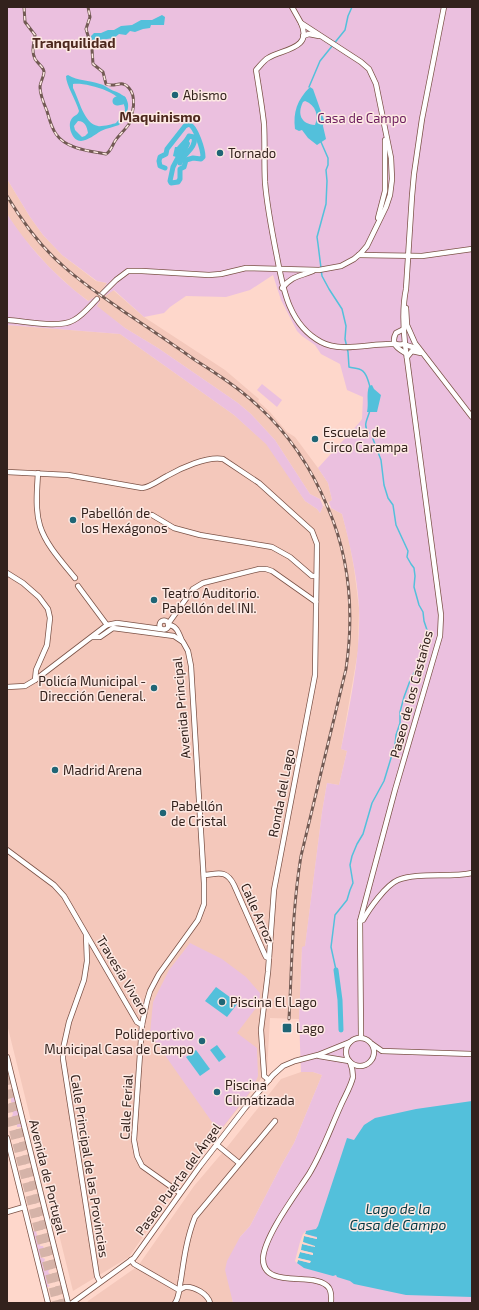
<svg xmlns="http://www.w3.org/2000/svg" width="479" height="1310" viewBox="0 0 479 1310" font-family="'Exo 2',sans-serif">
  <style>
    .built { fill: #f4c8bb }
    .green { fill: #ebc0df }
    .water { fill: #53c0db; fill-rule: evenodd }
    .pier { fill: #fed7cb }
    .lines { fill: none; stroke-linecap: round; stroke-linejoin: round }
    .stream { stroke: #53c0db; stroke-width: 1.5 }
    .canal { stroke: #53c0db; stroke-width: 5 }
    .river { stroke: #53c0db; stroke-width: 9 }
    .highway-tunnel { stroke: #d5b3a8; stroke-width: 9; stroke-dasharray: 9 4.5; stroke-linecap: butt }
    .street-casing { stroke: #7c5347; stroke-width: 6 }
    .street { stroke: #fff; stroke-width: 4.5 }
    .rail-casing { stroke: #725a53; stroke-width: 3 }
    .rail { stroke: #fde9e3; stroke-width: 1.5; stroke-dasharray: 4.5; stroke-linecap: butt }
    .poi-dot { fill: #1f6575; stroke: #fde9e3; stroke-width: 1.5 }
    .labels { text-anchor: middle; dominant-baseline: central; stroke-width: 3; stroke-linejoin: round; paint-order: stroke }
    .poi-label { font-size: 13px; fill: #33221d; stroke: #fde9e3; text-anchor: start }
    .park-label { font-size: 13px; fill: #6d1d5e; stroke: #fde9e3 }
    .street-label { font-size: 13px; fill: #33221d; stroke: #fde9e3 }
    .neighbourhood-label { font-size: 14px; font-weight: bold; fill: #4d281e; stroke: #fde9e3 }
    .water-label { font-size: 14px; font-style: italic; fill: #033843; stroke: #fde9e3 }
  </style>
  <rect width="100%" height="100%" fill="#fed7cb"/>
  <g class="built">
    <path d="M7 179 30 217 43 235 62 255 96 281 107 283 104 296 113 290 144 317 225 370 259 399 258 401 270 412 287 432 295 437 318 468 328 483 332 500 329 502 320 499 310 494 275 440 251 414 238 403 158 348 125 328 75 291 49 267 19 233 7 214Z"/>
    <path d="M7 325 120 334 234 415 269 446 305 501 317 509 320 513 323 506 331 508 342 514 349 541 354 568 359 608 358 651 341 749 347 751 339 785 327 783 322 812 305 947H302L299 1019 270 1018 267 1071 180 1183 129 1257 73 1291 7 1024Z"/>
    <path d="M301 1072H313L322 1075 294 1143 282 1164 250 1226 240 1237 232 1299 233 1303H87L88 1301 138 1266 194 1186 228 1146 281 1079Z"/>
  </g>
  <g class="green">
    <path d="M7 7H472V1303H233L225 1270 227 1261 240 1237 250 1226 282 1164 294 1143 322 1075 313 1072H301L299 1019 302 947 305 946 322 812 327 783 339 785 347 751 341 749C350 704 361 654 359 607 357 575 350 545 342 514L331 508 329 502 332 500 328 483 318 468 359 423 362 419 363 397 347 390 340 364 321 354 315 345 302 336 297 331 281 300 273 275 250 290 226 297 186 296 170 307 164 313 144 317 114 290 105 296 101 292 107 283 97 281 62 255 43 235 30 217 7 179Z"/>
    <path d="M7 214C29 248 56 277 88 301L95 297 100 301 97 306 125 328 158 348 238 403 251 414 275 440 310 494 320 499 323 506 320 513 317 509 305 501 266 444 234 415 120 334 7 325Z"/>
    <path d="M262 384 282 400 277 407 257 390Z"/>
    <path d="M190 943 222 959 246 977 260 993 259 1004 237 1033 257 1048 258 1076 253 1088 219 1132 150 1034 153 1002 169 970Z"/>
    <path d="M14 1092 22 1127H17V1122H14L11 1118 13 1114 12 1111 16 1108 15 1105 11 1102V1098L12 1096 11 1094Z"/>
    <path d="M32 1231H36L37 1235 40 1237 39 1238 41 1240 40 1246H43L45 1251 42 1252 40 1257 45 1259 44 1262 47 1264V1266L50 1269 48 1272 51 1275 49 1278 50 1281 47 1283 50 1286 46 1288Z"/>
  </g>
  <g class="water">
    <path d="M162 15 165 17 164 25H151L150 28 143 29 135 32 130 31 126 35 119 34 114 38 100 40 99 42 92 41 91 36 94 33H101L108 30H114L121 26 132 25 141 20H152Z"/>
    <path d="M68 75C78 81 89 80 100 84 105 85 109 89 114 91 117 92 120 93 122 95 134 103 126 117 119 125 114 127 107 128 101 131 92 136 78 150 71 132 70 129 69 123 71 120 73 115 78 116 79 111 76 100 66 85 66 76ZM73 84C86 82 126 93 125 110 124 115 119 119 116 123 113 124 101 127 98 126 84 124 79 99 73 88ZM78 121C85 121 87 127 88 133L85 136 82 137 75 130 74 126Z"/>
    <path d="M310 87 313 89 324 120 323 126 326 139 317 145 308 138 302 130 299 131 295 129C293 112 297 100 310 87ZM305 101C316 105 319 116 315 125 301 124 297 114 303 102Z"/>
    <path d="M186 137 190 143C190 146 184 156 182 159L173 156 175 147H177Z"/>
    <path d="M372 385 374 389 381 395 377 412H367C369 403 366 395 369 386Z"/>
    <path d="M216 987 238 1003 227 1017 205 1001Z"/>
    <path d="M217 1045 226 1057 219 1062 210 1050Z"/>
    <path d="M196 1050 210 1069 200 1076 186 1057Z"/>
    <path d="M472 1101V1297L406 1295 354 1284 350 1281 337 1277 336 1275 333 1276 304 1268 297 1263 298 1260 310 1263V1261L298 1258 300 1252 313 1255V1253L300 1250 302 1244 314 1247 302 1242 304 1236 317 1239V1237L305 1234 306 1231 316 1229 318 1226 347 1138 354 1140 364 1125 375 1118 416 1109Z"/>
  </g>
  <path class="pier" d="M306 1231 305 1234 317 1238V1239L304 1236 303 1242 315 1246V1247L302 1244 301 1250 313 1253V1255L300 1252 298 1258 311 1261 310 1263 298 1260 297 1263 295 1261 300 1242 303 1234Z"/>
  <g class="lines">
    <g class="stream">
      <path d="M309 87 320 61 345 30 348 16 352 7"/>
      <path d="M321 142 328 158V165L326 170 327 181 326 204 317 237 318 244 322 276 329 289 342 309 346 326 345 339 348 352 349 367C352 368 355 368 359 369 366 371 368 380 370 387"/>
      <path d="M369 433C362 425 368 419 370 410"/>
      <path d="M336 970 331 947 335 915 347 900 350 890 353 883 350 865 352 856 357 844 363 834 372 803 384 781 395 745 396 735 400 723V712L404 697 411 678 419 665 427 642 428 633 424 621 423 612 419 605 414 587 415 576 414 568 411 564 407 557 408 551 396 525 393 505 388 498 384 485 381 460 373 439"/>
    </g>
    <g class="canal">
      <path d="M180 163C183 154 197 148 194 137L189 136 185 143"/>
      <path d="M165 168 160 166 159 161 160 157 166 154 167 149 185 126 189 124C196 127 203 150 203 157L201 159 193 158 186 160 184 167 180 169V179L178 182 171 183 170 181 173 167 181 152"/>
      <path d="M336 970 340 1000 341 1030"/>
    </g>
    <path class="river" d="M117 101 122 100"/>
    <g class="highway-tunnel">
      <path d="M7 1076 64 1303"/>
      <path d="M7 1104 57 1303"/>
    </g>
    <g class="street-casing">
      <g id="street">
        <path d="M301 23C313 49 283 49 268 58 263 61 260 66 256 70 259 88 262 106 264 124 265 143 264 162 265 182 267 207 272 232 277 257 283 289 289 325 321 342 341 353 372 343 393 344 397 344 401 345 405 344"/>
        <path d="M303 36 309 34 319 36"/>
        <path d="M378 218 385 191V140"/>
        <path d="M359 255 422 256 472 249"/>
        <path d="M282 288C293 275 299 277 313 271"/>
        <path d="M102 294 116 280 128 271H142L209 275 221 274 246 268 319 270 341 266 354 259 361 253 367 246 386 207 390 195 392 179 391 158 376 84 369 69 361 62 301 23 292 7"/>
        <path d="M406 308 407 325 415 343 472 417"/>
        <path d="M7 320C25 321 59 329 74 320 83 315 90 306 97 299"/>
        <path d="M404 329 396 333C390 344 398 349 407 354"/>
        <path d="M406 345 419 349"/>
        <path d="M407 357 412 351 421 353"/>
        <path d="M7 472 68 475 142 488C151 487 159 480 167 476 181 468 207 456 223 459L259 483 312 531 317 544 315 675 274 890 268 972 261 1030 264 1073V1076L269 1080"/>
        <path d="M38 473C37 490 35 510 40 526 46 545 62 562 75 578"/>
        <path d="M152 515 174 528 200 535 272 547 290 557 312 576H316"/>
        <path d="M7 573 23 583 39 597 48 609 50 618 47 645 36 670 35 680"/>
        <path d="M78 586 107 625"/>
        <circle cx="164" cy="625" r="4.5"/>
        <path d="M168 624 193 589 203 583 259 569H266L272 571 316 602"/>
        <path d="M168 625C177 625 179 634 182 641"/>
        <path d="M92 637H100L113 628 174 636 183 642 188 651 191 666 204 883V904L198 920 159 974 150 991 147 1001 142 1025 134 1140 137 1156 142 1166 180 1193"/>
        <path d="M7 687 25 686 35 680 107 625 117 623 161 629"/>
        <path d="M7 850 54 885 64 896 137 1022 142 1025"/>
        <path d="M204 875C218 874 226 869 234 885L265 955 266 957 269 958"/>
        <path d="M360 921 363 920C369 909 386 885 398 880 418 872 450 878 472 873"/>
        <path d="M86 935 87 961 84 980 69 1022 63 1049V1059L97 1276 100 1282"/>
        <path d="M361 1037 360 921 395 790 440 636 441 615 405 344C403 325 402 308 406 289L412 196 414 174 422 119 444 7"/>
        <circle cx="360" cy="1052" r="14"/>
        <path d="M372 1044 382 1051 472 1054"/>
        <path d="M319 1056 349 1061"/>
        <path d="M7 1057 68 1303"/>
        <path d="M7 1138 48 1303"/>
        <path d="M216 1144 239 1163"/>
        <path d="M7 1212 24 1207"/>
        <path d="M131 1260 134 1264 179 1290C181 1289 183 1288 185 1287 194 1286 208 1294 210 1303"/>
        <path d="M72 1303 134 1258 200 1166 245 1108 273 1075 283 1066 295 1061 318 1055 350 1042"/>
        <path d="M175 1303C180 1296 179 1287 181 1279 184 1258 187 1237 195 1217L275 1121"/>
        <path d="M331 1303C331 1298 332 1293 329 1288 317 1270 262 1291 263 1258 265 1235 296 1194 309 1174 322 1153 331 1127 341 1105 345 1096 351 1086 353 1077 353 1071 352 1067 350 1062"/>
      </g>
    </g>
    <use href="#street" class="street"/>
    <g class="rail-casing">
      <g id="rail">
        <path d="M24 7 25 22 35 35C34 44 31 51 35 59 38 64 44 67 44 72 44 77 40 82 40 87 40 94 44 104 47 111 49 118 51 127 56 134 66 149 90 151 106 154 111 151 112 146 115 141 119 135 125 130 129 124 133 114 137 97 129 88 122 79 115 88 106 84L103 72 93 64 92 49 86 29 90 17 88 7"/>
        <path d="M7 196C22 221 39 245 61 264 80 282 102 296 123 311 147 327 171 343 195 360 217 374 239 388 258 406 289 434 312 469 328 508 350 559 354 615 346 669L301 856C292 910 292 965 289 1019"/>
      </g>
    </g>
    <use href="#rail" class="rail"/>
  </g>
  <g class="poi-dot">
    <circle cx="175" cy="95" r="4"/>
    <circle cx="220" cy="153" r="4"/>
    <circle cx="315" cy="439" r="4"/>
    <circle cx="73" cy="520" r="4"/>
    <circle cx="154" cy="600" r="4"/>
    <circle cx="154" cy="688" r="4"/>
    <circle cx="55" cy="770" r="4"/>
    <circle cx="163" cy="813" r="4"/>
    <circle cx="222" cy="1002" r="4"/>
    <rect x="282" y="1023" width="10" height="10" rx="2"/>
    <circle cx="202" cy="1041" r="4"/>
    <circle cx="217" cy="1092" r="4"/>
  </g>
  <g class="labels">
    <g class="poi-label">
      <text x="183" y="95">Abismo</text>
      <text x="228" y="153">Tornado</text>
      <text x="323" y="432">Escuela de<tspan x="323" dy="15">Circo Carampa</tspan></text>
      <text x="81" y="513">Pabellón de<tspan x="81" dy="15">los Hexágonos</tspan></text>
      <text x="162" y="593">Teatro Auditorio.<tspan x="162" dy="15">Pabellón del INI.</tspan></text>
      <text x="146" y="681" text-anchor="end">Policía Municipal -<tspan x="146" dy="15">Dirección General.</tspan></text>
      <text x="63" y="770">Madrid Arena</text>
      <text x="171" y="806">Pabellón<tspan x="171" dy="15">de Cristal</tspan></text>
      <text x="230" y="1002">Piscina El Lago</text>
      <text x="296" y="1028">Lago</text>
      <text x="194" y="1034" text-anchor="end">Polideportivo<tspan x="194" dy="15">Municipal Casa de Campo</tspan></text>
      <text x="225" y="1085">Piscina<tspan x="225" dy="15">Climatizada</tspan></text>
    </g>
    <g class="park-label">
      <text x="362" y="118">Casa de Campo</text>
    </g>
    <g class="street-label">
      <text transform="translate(411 694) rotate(-75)">Paseo de los Castaños</text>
      <text transform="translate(181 708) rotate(-95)">Avenida Principal</text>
      <text transform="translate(281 793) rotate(-79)">Ronda del Lago</text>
      <text transform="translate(258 913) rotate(66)">Calle Arroz</text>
      <text transform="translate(123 975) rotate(59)">Travesía Vivero</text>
      <text transform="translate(126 1107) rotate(-87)">Calle Ferial</text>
      <text transform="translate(90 1166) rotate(81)">Calle Principal de las Provincias</text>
      <text transform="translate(48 1177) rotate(76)">Avenida de Portugal</text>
      <text transform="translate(178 1179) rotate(-54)">Paseo Puerta del Ángel</text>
    </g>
    <g class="neighbourhood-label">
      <text x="74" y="42">Tranquilidad</text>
      <text x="160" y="116">Maquinismo</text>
    </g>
    <g class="water-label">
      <text x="398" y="1208">Lago de la<tspan x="398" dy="16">Casa de Campo</tspan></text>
    </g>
  </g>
  <rect width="479" height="1310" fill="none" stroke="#33221d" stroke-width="16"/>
</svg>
